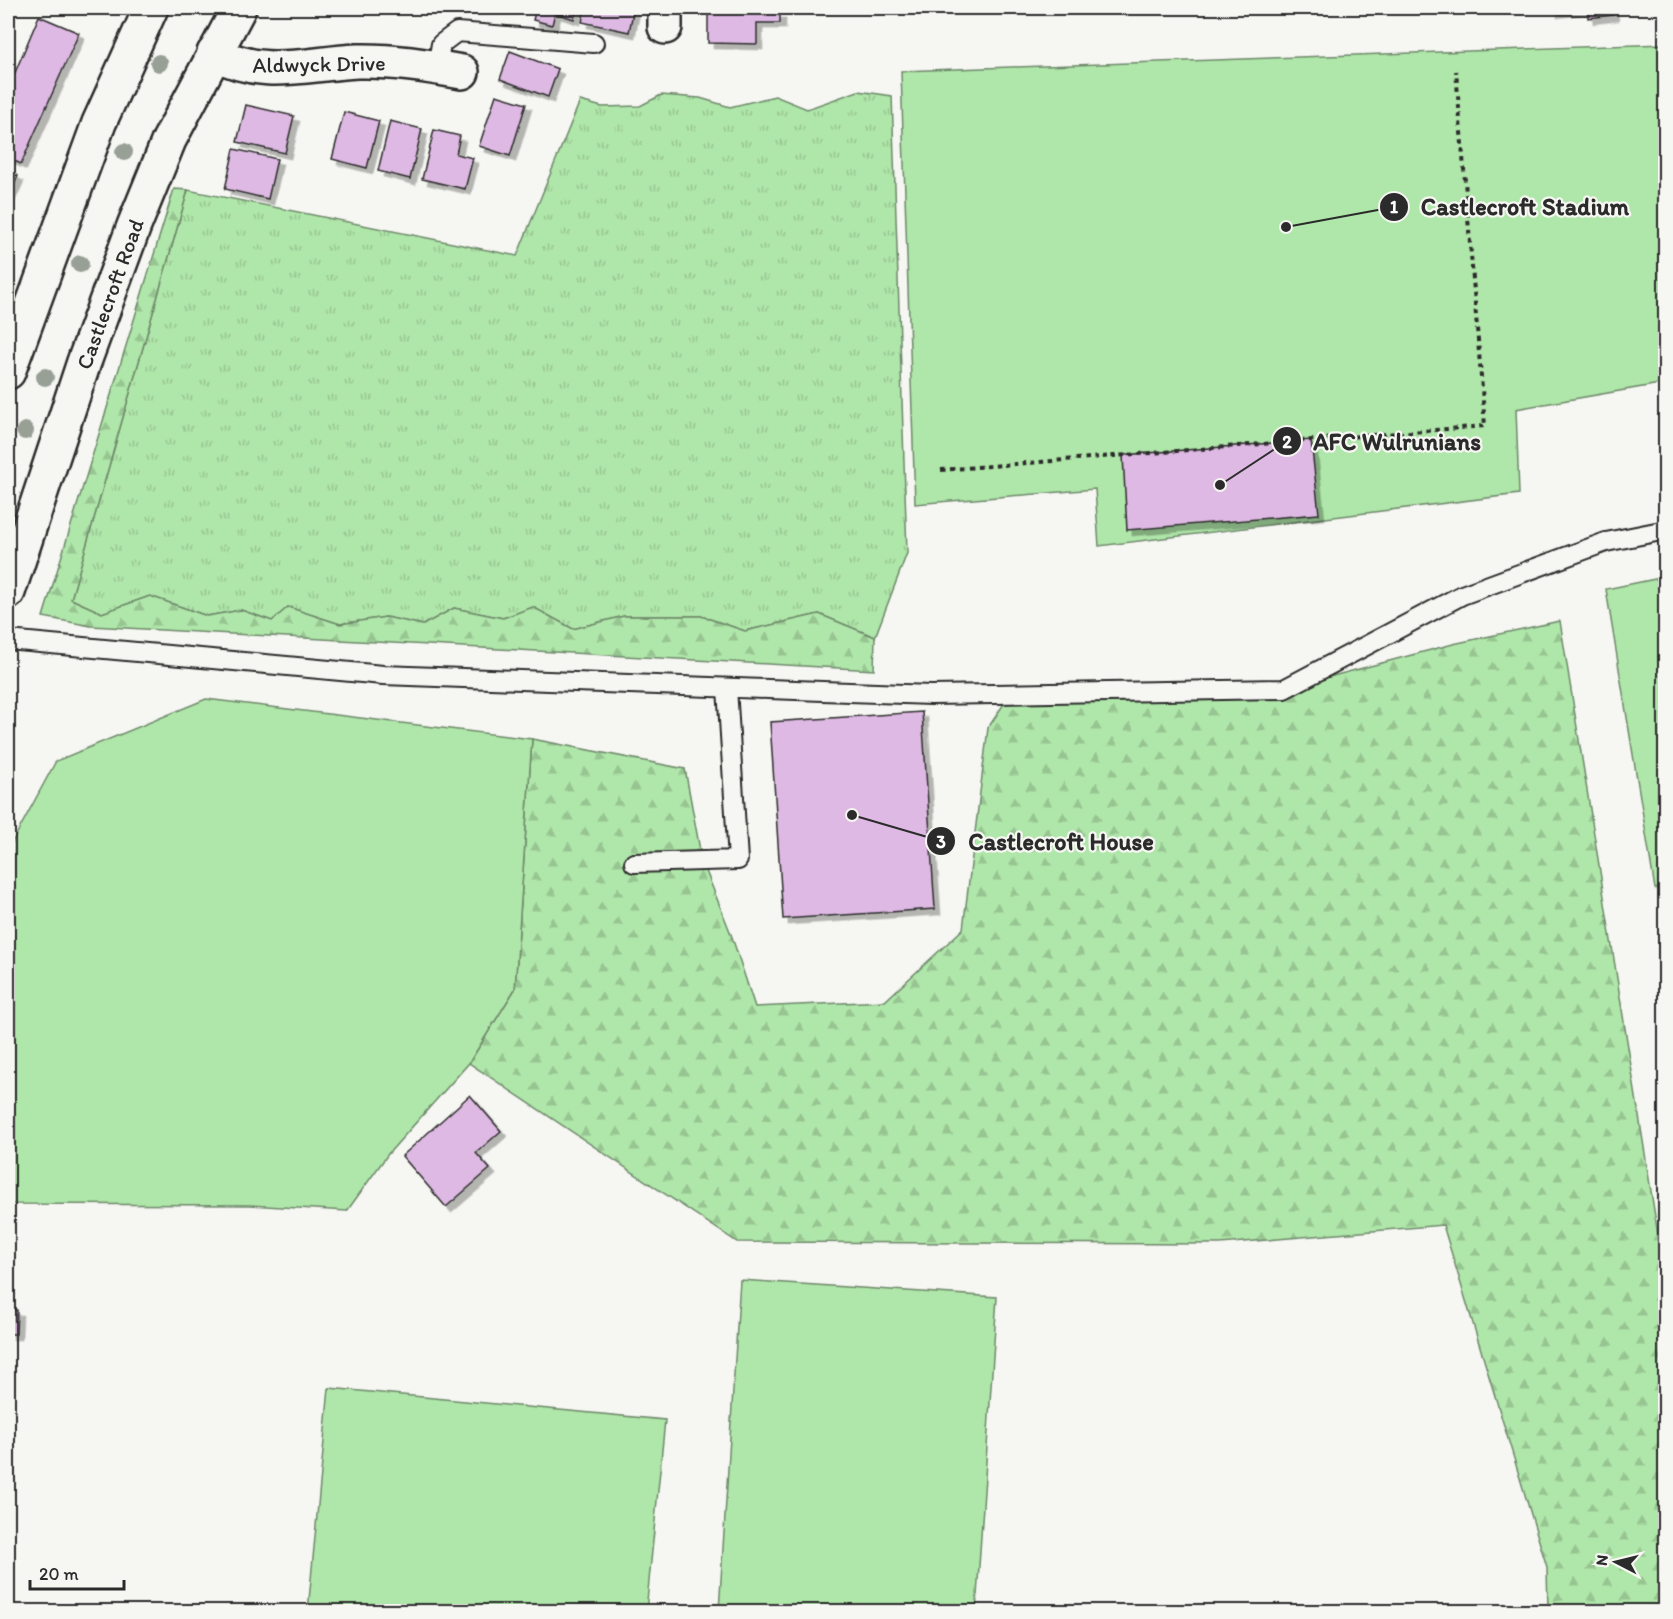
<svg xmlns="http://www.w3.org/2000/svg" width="1673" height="1619" viewBox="0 0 1673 1619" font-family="Itim,sans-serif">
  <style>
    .grass { fill: url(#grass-tufts); stroke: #6d886a; stroke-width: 1.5 }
    .forest { fill: url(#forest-firs); stroke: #6d886a; stroke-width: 1.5 }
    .green { fill: #afe6a9; stroke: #6d886a; stroke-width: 1.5 }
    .building { fill: #deb9e3; stroke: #2b2b2b; stroke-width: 1.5; filter: url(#shadow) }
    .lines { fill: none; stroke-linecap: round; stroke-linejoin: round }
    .service-casing { stroke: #2b2b2b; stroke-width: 22 }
    .minor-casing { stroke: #2b2b2b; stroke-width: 38 }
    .path { stroke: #2b2b2b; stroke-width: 4; stroke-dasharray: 4.5 4.5; stroke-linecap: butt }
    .service { stroke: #f6f6f2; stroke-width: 18 }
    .minor { stroke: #f6f6f2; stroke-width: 33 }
    .tree { fill: #98a096 }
    .labels { text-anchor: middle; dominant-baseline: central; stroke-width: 4.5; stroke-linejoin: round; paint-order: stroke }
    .street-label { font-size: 22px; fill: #2b2b2b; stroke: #f6f6f2 }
    .leader { fill: none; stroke: #2b2b2b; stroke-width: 2 }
    .callout-dot { fill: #2b2b2b; stroke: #f6f6f2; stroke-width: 2 }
    .mark-label { font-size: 18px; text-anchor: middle; font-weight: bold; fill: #fff }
    .callout-label { font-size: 24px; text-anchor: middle; font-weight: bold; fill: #2b2b2b; stroke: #f6f6f2; stroke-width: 4.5; stroke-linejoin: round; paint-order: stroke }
  </style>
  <defs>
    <pattern id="grass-tufts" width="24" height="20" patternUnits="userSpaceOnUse" patternTransform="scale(1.5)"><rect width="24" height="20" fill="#afe6a9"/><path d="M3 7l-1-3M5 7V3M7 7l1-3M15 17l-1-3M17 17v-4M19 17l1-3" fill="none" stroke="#97c592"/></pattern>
    <pattern id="forest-firs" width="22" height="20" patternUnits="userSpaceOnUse" patternTransform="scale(1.5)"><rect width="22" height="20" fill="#afe6a9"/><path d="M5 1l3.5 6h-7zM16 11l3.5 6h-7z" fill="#97c592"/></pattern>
    <filter id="shadow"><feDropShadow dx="5.5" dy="5.5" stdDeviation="0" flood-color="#0004"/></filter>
  </defs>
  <rect width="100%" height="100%" fill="#f6f6f2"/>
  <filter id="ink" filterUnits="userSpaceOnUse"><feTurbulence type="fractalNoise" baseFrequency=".0167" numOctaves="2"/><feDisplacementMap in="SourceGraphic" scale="12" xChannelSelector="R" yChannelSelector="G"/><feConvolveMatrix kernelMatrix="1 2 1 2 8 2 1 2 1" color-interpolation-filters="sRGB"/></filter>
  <g filter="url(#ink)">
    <path class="grass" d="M858 91 892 96 907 553 875 637 819 614 745 631 701 616H624L573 629 533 607 503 618 454 608 423 625 386 617 340 624 288 607 272 621 241 610 207 616 150 596 102 613 71 599 188 190 517 256 580 101 602 107 640 106 661 95 700 98 730 107 775 96 807 109Z"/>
    <g class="forest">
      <path d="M174 189 188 190 71 599 102 613 150 596 207 616 241 610 272 621 288 607 340 624 386 617 423 625 454 608 503 618 533 607 573 629 624 616H701L745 631 819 614 875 637 874 670 91 626 43 617Z"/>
      <path d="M1560 621 1665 1279V1611H1548L1547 1567 1443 1225 1220 1244 737 1242 469 1063 515 989 532 739 685 769 702 861 731 934 755 1007 885 1001 963 929 988 728 1009 696 1284 689 1453 644Z"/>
    </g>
    <g class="green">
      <path d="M1665 44V383L1516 409 1519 494 1099 546 1095 489 915 504 901 71Z"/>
      <path d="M1665 577 1666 887 1655 889 1606 589Z"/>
      <path d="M206 699 532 739 515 989 469 1063 388 1154 347 1211 249 1205 8 1204V850L56 761Z"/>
      <path d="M740 1280 997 1297 976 1611H719Z"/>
      <path d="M329 1388 665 1420 646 1611H308Z"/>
    </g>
    <g class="building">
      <path d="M536 8H577L574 19 555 13 552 25 533 20Z"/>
      <path d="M585 8H634L629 32 582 22Z"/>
      <path d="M1552 8H1586L1552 12Z"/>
      <path d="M1587 8H1612L1613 15 1588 18Z"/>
      <path d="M708 13H780V23H757V44L708 43Z"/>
      <path d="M39 16 79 33 21 164 8 158V89Z"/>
      <path d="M510 51 558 69 548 97 500 79Z"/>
      <path d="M496 95 526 104 510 156 479 146Z"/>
      <path d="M246 105 294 116 285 153 237 142Z"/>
      <path d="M344 112 379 121 367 168 332 159Z"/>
      <path d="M390 121 422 129 410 179 378 171Z"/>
      <path d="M434 130 460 136 456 154 473 158 465 189 422 179Z"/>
      <path d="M234 149 277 159 268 199 225 189Z"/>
      <path d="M8 171 18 176 8 198Z"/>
      <path d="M1311 440 1319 514 1127 530 1123 455Z"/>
      <path d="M922 712 935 909 783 919 770 722Z"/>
      <path d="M470 1095 501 1131 476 1153 490 1169 446 1207 402 1156Z"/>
      <path d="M8 1310H17L16 1334H8Z"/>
    </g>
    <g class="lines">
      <g class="service-casing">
        <g id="service">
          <path d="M437 67 441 44 457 32 594 43"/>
          <path d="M8 640 383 675 931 695 1284 689 1462 595 1606 542 1666 530"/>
          <path d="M634 863 738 860 727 688"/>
        </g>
      </g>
      <g class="minor-casing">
        <g id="minor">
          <path d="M665 27V8"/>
          <path d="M214 53C265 79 303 64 357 61 392 60 428 66 462 72"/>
          <path d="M8 372 99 123 151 8"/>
          <path d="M8 592 84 362 134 226 169 140 239 8"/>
        </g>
      </g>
      <path class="path" d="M941 470 1485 426 1456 71"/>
      <use href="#service" class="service"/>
      <use href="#minor" class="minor"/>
    </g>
    <g class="tree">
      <circle cx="159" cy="63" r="9"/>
      <circle cx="124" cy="152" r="9"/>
      <circle cx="80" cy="264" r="9"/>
      <circle cx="45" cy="377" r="9"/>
      <circle cx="25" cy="431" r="9"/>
    </g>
  </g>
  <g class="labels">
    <g class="street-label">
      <text transform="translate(319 64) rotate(-1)">Aldwyck Drive</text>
      <text transform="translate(110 294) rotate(-70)">Castlecroft Road</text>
    </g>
  </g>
  <path class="leader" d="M1286 227L1394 207M1220 485L1287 441M852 815L941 841"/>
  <g class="callout-dot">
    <circle cx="1286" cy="227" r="6"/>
    <circle cx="1220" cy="485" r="6"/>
    <circle cx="852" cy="815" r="6"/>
    <circle cx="1394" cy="207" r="15"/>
    <circle cx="1287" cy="441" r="15"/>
    <circle cx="941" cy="841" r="15"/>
  </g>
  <g class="mark-label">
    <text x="1394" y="213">1</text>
    <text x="1287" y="448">2</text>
    <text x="941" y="848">3</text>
  </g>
  <g class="callout-label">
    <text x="1525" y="215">Castlecroft Stadium</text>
    <text x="1397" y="450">AFC Wulrunians</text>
    <text x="1061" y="850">Castlecroft House</text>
  </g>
  <rect width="1673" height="1619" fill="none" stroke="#f6f6f2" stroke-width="30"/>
  <rect x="15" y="15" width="1643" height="1589" fill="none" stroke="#2b2b2b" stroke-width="2" filter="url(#ink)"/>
  <g transform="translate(1616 1562) rotate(277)" stroke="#f6f6f2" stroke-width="4.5" paint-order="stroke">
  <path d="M0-4.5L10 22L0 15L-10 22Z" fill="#2b2b2b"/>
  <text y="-9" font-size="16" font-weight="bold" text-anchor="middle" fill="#2b2b2b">N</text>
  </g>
  <path d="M30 1580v9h94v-9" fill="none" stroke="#2b2b2b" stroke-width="3"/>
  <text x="39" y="1580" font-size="18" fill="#2b2b2b" stroke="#f6f6f2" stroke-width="4.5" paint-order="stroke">20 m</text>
</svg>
